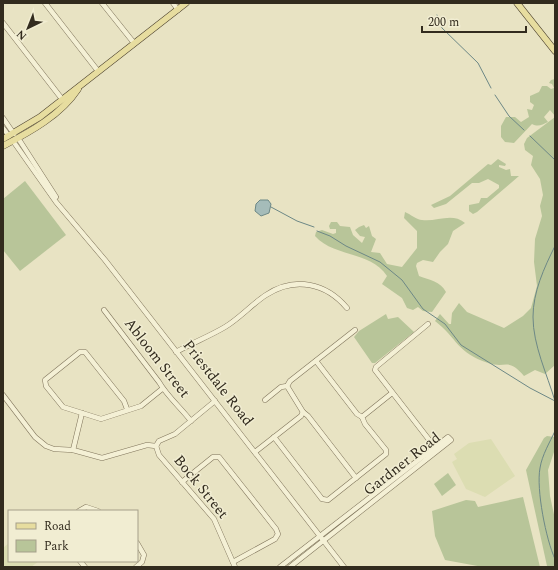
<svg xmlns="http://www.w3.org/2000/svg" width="558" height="570" viewBox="0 0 558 570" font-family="Spectral,serif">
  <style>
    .farmland { fill: #dcddb2 }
    .green { fill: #b8c599 }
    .water { fill: #a5bcb9; stroke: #6d8886 }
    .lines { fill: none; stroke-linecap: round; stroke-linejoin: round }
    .stream { stroke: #6d8886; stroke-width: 1 }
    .minor-casing { stroke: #80755c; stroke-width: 5.5 }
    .major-casing { stroke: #4e4330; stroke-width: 7 }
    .minor { stroke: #f4f0d5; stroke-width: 4.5 }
    .major { stroke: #e7dd9f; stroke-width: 6 }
    .labels { text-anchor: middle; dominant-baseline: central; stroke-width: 3; stroke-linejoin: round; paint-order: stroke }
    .street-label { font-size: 15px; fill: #322b1e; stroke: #f1edd2 }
  </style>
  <rect width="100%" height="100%" fill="#e8e3c3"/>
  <g class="farmland">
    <path d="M491 439 515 476 485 497 466 489 452 462 457 459 454 454 469 443Z"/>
    <path d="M9 543V561H39L31 567H3V548Z"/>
  </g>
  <g class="green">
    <path d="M555 79V116L550 110 544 117 548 122C542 125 538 127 532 124L514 143 505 142 501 137V126L506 117H515L521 122 529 117 527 109 532 110 534 105 530 102V96L539 92 542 86H547L551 89 554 88 552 84 549 83 551 80Z"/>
    <path d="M555 117V365L545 374 535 370 524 376C508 357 506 369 488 363 457 353 457 338 435 321L440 314 449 324H451L452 313 459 303 467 312 504 328 523 316 531 308 537 286 534 262 535 239 542 216 540 206 543 195 540 179 531 165 533 156 525 150 524 144 527 138Z"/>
    <path d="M498 159 506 164 505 166 499 165V167L506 170 510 169 511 176H519L477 212 473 214 469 211V205L479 203 481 198H487L499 188V185L488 179 479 183H472L446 204 434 208 431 205 450 196 488 164 491 165Z"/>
    <path d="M25 181 66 235 20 271 3 250V199Z"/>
    <path d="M405 212C410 214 417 220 422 220 437 222 452 212 465 223L453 231 448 244 440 252 433 262 423 260 417 263 416 266 419 276C430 280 440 281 446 292L432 312 423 311 418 307 413 310 407 308 402 298 382 284 387 276C371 251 333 257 315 236L316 232 322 230 333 234 336 233V229H330L329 226 331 222H337L340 226 350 227 353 235 362 243 365 237 360 236 355 230 359 227 364 225 366 228 369 226 372 236 376 239 371 252 380 253 387 264 402 267 417 248V231L404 218Z"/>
    <path d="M386 314 388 319 398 317 414 332 375 363H372L354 337 359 331Z"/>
    <path d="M547 436 555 437 554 452 548 470 550 496 555 519V567L547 566 526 470 544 438Z"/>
    <path d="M448 473 456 485 442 496 434 484Z"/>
    <path d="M523 497 540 567H483L445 560 435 536 432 511 466 500 475 501 478 507Z"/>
  </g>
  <path class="water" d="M260 200H268L271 204 269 213 261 216 255 211 256 204Z"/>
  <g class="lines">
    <g class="stream">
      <path d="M437 15 442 28 478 63 491 88"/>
      <path d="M495 95 509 116 524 130"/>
      <path d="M530 136 555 160"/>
      <path d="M271 207 297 221 314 227"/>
      <path d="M317 231 330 236 346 246 380 262 402 280 423 309 445 324 461 345 530 388 555 401"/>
      <path d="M555 401C547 374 533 345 533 317 533 292 544 268 555 246"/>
      <path d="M555 431C550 442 542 455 540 468 536 489 546 540 555 559"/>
    </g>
    <g class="minor-casing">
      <g id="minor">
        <path d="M45 3 98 71"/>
        <path d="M102 3 134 43"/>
        <path d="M173 3 178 10"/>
        <path d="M3 23 62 99"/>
        <path d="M3 118 14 134"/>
        <path d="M3 128 9 136"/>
        <path d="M18 138 56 197"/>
        <path d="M13 141 56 202 105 260 344 567"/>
        <path d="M104 310 159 382C167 396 181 408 191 421"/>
        <path d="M428 324 376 367 375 370 437 450"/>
        <path d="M355 330 290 381 287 386 303 412 308 416 356 478"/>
        <path d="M176 352C192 343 210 336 225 327 240 318 252 304 266 295 295 276 326 283 347 308"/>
        <path d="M316 361 357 414 362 417"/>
        <path d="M3 395 35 437 46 446 54 449 73 450 102 458 147 445 156 446"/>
        <path d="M265 400 281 387 287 386"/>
        <path d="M127 409 124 401 85 352H80L45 380 46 386 63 407 101 419 141 406 162 389"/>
        <path d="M274 437 322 499 328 500 386 454V450L365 424 362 417 392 393"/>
        <path d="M156 446 159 455 214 519 235 567"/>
        <path d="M156 446 159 441 175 434 215 401"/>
        <path d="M73 450 82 413"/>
        <path d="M255 452 301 416 303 412"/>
        <path d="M182 482 213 457H219L276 529 278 534 275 539 233 562"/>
        <path d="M79 511 86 507 98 511"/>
        <path d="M80 561 85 567"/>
        <path d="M136 567 142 562 144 555 137 543"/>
        <path d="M280 567 448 437 451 440 290 567"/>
      </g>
    </g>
    <g class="major-casing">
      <g id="major">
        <path d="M517 3 555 51"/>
        <path d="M3 139 40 117 186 3"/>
        <path d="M3 146C30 132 61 115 78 89"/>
      </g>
    </g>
    <use href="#minor" class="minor"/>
    <use href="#major" class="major"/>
  </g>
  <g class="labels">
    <g class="street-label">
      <text transform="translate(157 358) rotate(52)">Abloom Street</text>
      <text transform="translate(218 383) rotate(52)">Priestdale Road</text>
      <text transform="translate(402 464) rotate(-38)">Gardner Road</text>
      <text transform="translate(201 487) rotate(51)">Bock Street</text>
    </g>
  </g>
  <rect width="558" height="570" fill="none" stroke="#322b1e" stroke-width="8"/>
  <rect x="8" y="510" width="130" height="52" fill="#f1edd2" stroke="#a59f8a"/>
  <rect x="16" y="523" width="20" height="6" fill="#e7dd9f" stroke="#a59f8a"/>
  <text x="44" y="530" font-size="12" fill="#322b1e">Road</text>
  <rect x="16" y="540" width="20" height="12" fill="#b8c599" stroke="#a59f8a"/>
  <text x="44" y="550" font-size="12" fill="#322b1e">Park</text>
  <g transform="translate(28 28) rotate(223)" stroke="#f1edd2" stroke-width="3" paint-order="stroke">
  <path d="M0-3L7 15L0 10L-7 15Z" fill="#322b1e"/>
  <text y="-6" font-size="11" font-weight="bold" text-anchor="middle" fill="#322b1e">N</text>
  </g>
  <path d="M422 26v6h104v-6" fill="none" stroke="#322b1e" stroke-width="2"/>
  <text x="428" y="26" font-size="12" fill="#322b1e" stroke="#f1edd2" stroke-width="3" paint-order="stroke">200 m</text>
</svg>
